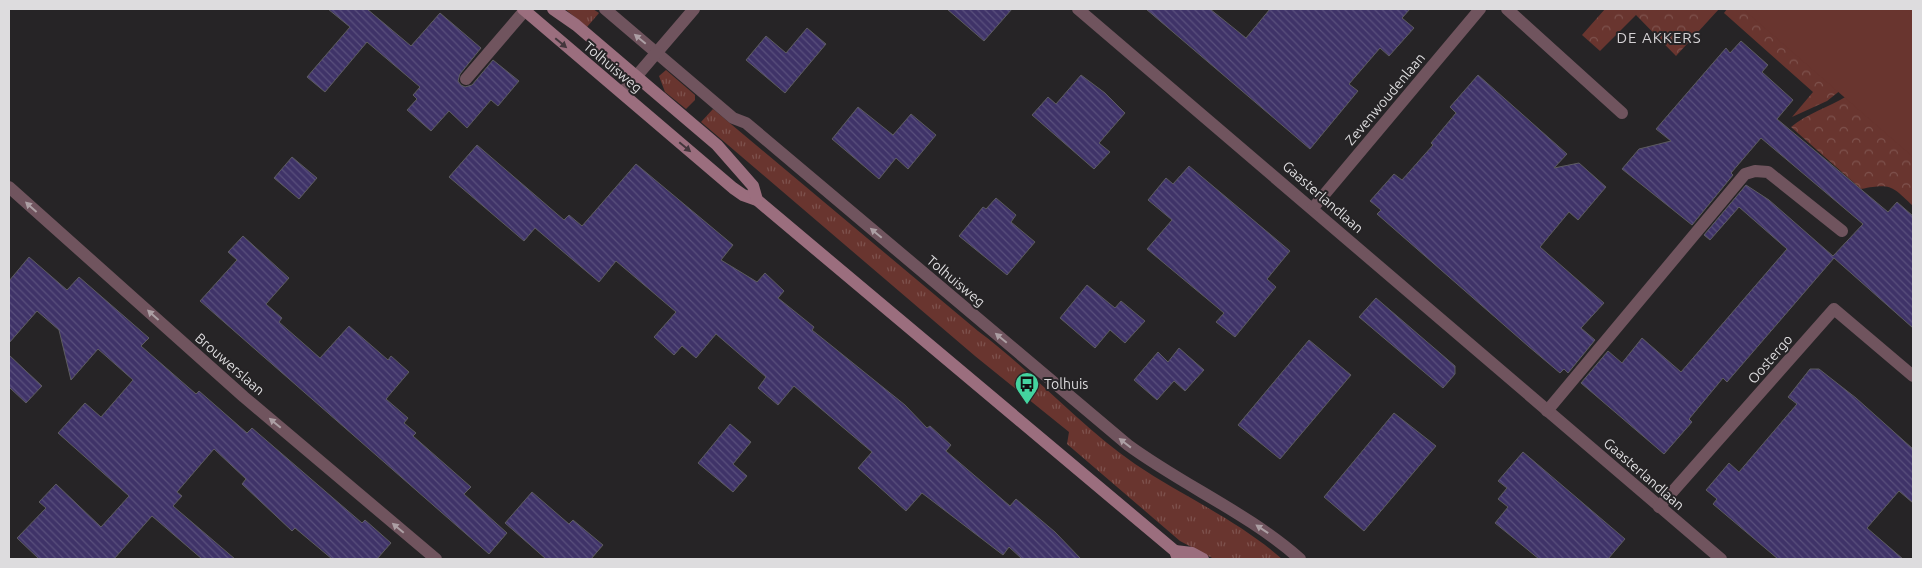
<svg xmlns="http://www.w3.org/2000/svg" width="1922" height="568" viewBox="0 0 1922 568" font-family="Ubuntu,sans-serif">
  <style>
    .grass { fill: url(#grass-tufts) }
    .forest { fill: url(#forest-crowns) }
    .park { fill: #69352f }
    .building { fill: url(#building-back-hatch); stroke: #5d5c60 }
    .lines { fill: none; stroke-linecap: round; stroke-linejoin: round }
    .lane { stroke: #70545e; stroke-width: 12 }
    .street { stroke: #70545e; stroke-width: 12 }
    .secondary { stroke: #9b6e7e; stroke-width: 12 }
    .oneway { fill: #ac9fa4 }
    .oneway2 { fill: #43363c }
    .labels { text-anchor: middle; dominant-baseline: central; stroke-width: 4; stroke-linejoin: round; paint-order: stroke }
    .street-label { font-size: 14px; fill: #dddcde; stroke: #262426 }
    .poi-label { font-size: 14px; fill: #dddcde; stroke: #262426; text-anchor: start }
    .neighbourhood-label { font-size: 15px; letter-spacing: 1px; fill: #d5d2d5; stroke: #262426 }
  </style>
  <defs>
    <pattern id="grass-tufts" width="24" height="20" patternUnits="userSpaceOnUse" patternTransform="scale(1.25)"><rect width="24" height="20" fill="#69352f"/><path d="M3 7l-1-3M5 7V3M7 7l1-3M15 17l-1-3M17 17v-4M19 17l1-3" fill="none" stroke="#7e524d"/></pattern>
    <pattern id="forest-crowns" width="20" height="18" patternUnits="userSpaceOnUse" patternTransform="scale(1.25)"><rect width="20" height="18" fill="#69352f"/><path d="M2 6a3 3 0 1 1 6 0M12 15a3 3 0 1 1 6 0" fill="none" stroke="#7e524d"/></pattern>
    <pattern id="building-back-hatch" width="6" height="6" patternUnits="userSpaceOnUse" patternTransform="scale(1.25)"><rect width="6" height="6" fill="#3f3368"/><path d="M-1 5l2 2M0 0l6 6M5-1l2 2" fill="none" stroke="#5a507d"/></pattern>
  </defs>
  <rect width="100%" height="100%" fill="#262426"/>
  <g class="grass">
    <path d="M565 9H593L599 13 587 27Z"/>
    <path d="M666 70 695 95V100L686 109 665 92 659 76Z"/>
    <path d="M713 109 978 331C1033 372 1079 425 1135 464 1184 497 1238 520 1282 559H1214L1180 541 1067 444 1069 432 975 356 701 122Z"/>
  </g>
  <g class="forest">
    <path d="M1605 9H1719L1676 56 1636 15 1600 51 1582 35Z"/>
    <path d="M1727 9H1786L1856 78 1827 101 1792 117 1813 92 1724 13Z"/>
    <path d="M1847 96 1913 120V206C1892 186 1891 183 1861 189L1791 127C1806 114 1829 107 1847 96Z"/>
  </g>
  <path class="park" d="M1743 9H1913V157Z"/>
  <g class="building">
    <path d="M328 9H367L411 46 440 13 481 48 460 74 458 81 461 85 465 87 472 85 493 60 519 81 498 106 491 100 467 128 449 111 431 131 407 110 417 99 413 95 420 87 367 42 325 92 307 77 350 27Z"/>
    <path d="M947 9H1012L984 41Z"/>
    <path d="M1146 9H1210L1246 38 1270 9H1410L1402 18 1414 28 1389 56 1380 48 1349 84 1358 91 1310 149Z"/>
    <path d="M807 28 826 44 785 93 746 60 766 36 786 53Z"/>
    <path d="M1741 41 1768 65 1762 72 1793 100 1777 119 1888 212 1897 202 1913 216V328L1834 258 1727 382 1723 378 1689 419 1692 422 1664 454 1581 383 1608 351 1622 363 1642 338 1681 372 1787 249 1739 207 1710 240 1704 235 1746 185 1769 200 1833 256 1863 224 1761 138 1731 173 1733 175 1692 225 1622 169 1639 149 1671 141 1656 129 1726 48 1730 53Z"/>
    <path d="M1081 75 1105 93 1125 113 1099 143 1110 152 1094 169 1032 115 1048 97 1056 104Z"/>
    <path d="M1478 75 1567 154 1554 168 1579 163 1606 187 1578 220 1569 212 1540 247 1604 303 1581 328 1595 340 1568 373 1564 369 1560 373 1528 346 1377 214 1381 210 1370 201 1394 174 1402 180 1433 145 1431 143 1456 113 1450 107Z"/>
    <path d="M858 107 893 135 911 114 936 135 908 169 896 158 879 179 832 139Z"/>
    <path d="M477 145 564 220 569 215 582 226 636 164 733 245 721 260 757 282 765 273 784 291 778 298 814 327 812 330 905 405 927 428 930 426 951 445 946 451 1010 506 1016 499 1055 532 1081 559H1022L1009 547 1003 555 922 493 906 511 858 468 872 452 794 386 778 405 758 388 766 377 716 334 696 358 682 346 674 355 654 337 676 312 616 261 599 282 535 228 524 241 449 177Z"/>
    <path d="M292 157 317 178 299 199 274 178Z"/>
    <path d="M1189 166 1290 251 1267 279 1276 287 1235 337 1216 322 1224 313 1147 249 1172 220 1148 200 1166 178 1173 184Z"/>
    <path d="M996 198 1016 215 1011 222 1035 242 1007 275 959 236 983 207 986 209Z"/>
    <path d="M243 236 289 278 266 304 282 318 279 322 320 358 349 326 388 360 391 356 409 372 386 399 408 418 404 423 416 433 413 436 471 487 464 494 507 533 489 554 200 301 237 260 228 252Z"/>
    <path d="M29 257 67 290 79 277 149 338 141 346 196 394 199 391 247 433 252 428 362 523 365 520 391 543 377 559H332L295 528 292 531 242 484 246 479 214 449 177 492 182 496 173 506 235 559H202L152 516 114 559H39L17 538 46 508 39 502 56 484 101 527 129 496 58 433 85 403 101 417 133 380 98 349 71 380 59 330 37 311 9 343V281Z"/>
    <path d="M1087 285 1115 308 1121 301 1145 321 1125 343 1110 330 1095 348 1060 318Z"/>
    <path d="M1376 298 1455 366V374L1443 388 1359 317Z"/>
    <path d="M1309 340 1351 375 1280 459 1238 425Z"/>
    <path d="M1179 348 1204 370 1185 391 1174 381 1157 400 1134 380 1158 352 1168 362Z"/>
    <path d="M9 355 42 386 26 403 9 387Z"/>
    <path d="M1810 369H1819L1856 398 1913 449V503L1899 491 1867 528 1903 559H1778L1713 504 1717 499 1706 490 1729 463 1739 472 1797 404 1788 397Z"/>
    <path d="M1394 413 1436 446 1364 531 1324 497Z"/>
    <path d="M730 424 751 442 733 464 747 476 733 492 698 463Z"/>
    <path d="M1523 452 1625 539 1608 559H1539L1495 523 1508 507 1498 499 1507 488 1498 481Z"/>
    <path d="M532 492 569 524 573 520 603 545 591 559H546L505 523Z"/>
  </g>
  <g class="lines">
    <path class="lane" d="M466 79 526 9"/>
    <g class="street">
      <path d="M605 9 733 118 746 123 1128 445C1184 486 1248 513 1300 559"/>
      <path d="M1078 9 1721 559"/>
      <path d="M1507 9 1622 113"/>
      <path d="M622 93 694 9"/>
      <path d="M9 187 244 397 436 559"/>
      <path d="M1313 208 1480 9"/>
      <path d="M1547 411 1745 174 1755 171 1768 172 1842 231"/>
      <path d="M1659 507 1834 309 1913 376"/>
    </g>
    <g class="secondary">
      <path d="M523 9 733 188 743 195 757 200 1175 551 1178 559"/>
      <path d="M553 9 576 25 717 145 753 186 757 200"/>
      <path d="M1175 551 1192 553 1203 559"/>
    </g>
  </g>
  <defs><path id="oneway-solid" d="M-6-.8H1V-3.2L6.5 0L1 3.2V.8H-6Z" transform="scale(1.25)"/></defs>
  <g class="oneway">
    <use href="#oneway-solid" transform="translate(640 39) rotate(-140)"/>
    <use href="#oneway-solid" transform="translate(31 207) rotate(-138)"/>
    <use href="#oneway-solid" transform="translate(876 233) rotate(-140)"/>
    <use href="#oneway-solid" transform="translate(153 315) rotate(-138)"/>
    <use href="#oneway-solid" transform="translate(1001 338) rotate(-140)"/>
    <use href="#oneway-solid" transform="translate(275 423) rotate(-140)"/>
    <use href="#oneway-solid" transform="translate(1125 443) rotate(-142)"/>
    <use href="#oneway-solid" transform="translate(398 528) rotate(-140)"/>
    <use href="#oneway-solid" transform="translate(1262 529) rotate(-146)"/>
  </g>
  <g class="oneway2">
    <use href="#oneway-solid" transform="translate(561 43) rotate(40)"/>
    <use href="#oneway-solid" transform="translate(685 147) rotate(40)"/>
  </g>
  <defs>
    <g id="bus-pin" transform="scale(1.25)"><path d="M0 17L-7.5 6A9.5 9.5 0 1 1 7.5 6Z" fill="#44d49f" stroke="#262426"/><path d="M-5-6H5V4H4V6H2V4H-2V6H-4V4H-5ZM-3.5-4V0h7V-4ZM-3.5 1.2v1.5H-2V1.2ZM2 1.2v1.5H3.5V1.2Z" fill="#111"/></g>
  </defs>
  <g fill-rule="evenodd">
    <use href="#bus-pin" x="1027" y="384"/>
  </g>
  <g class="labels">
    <g class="street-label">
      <text transform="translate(613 67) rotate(40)">Tolhuisweg</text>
      <text transform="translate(1385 99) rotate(-50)">Zevenwoudenlaan</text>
      <text transform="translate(1323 197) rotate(41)">Gaasterlandlaan</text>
      <text transform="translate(956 281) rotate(40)">Tolhuisweg</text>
      <text transform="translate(1770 359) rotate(-49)">Oostergo</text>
      <text transform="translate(230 364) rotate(41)">Brouwerslaan</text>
      <text transform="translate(1644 474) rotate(41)">Gaasterlandlaan</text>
    </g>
    <g class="poi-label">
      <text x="1044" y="384">Tolhuis</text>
    </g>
    <g class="neighbourhood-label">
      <text x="1659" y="37">DE AKKERS</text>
    </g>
  </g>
  <rect width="1922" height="568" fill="none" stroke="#dddcde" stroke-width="20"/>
</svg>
